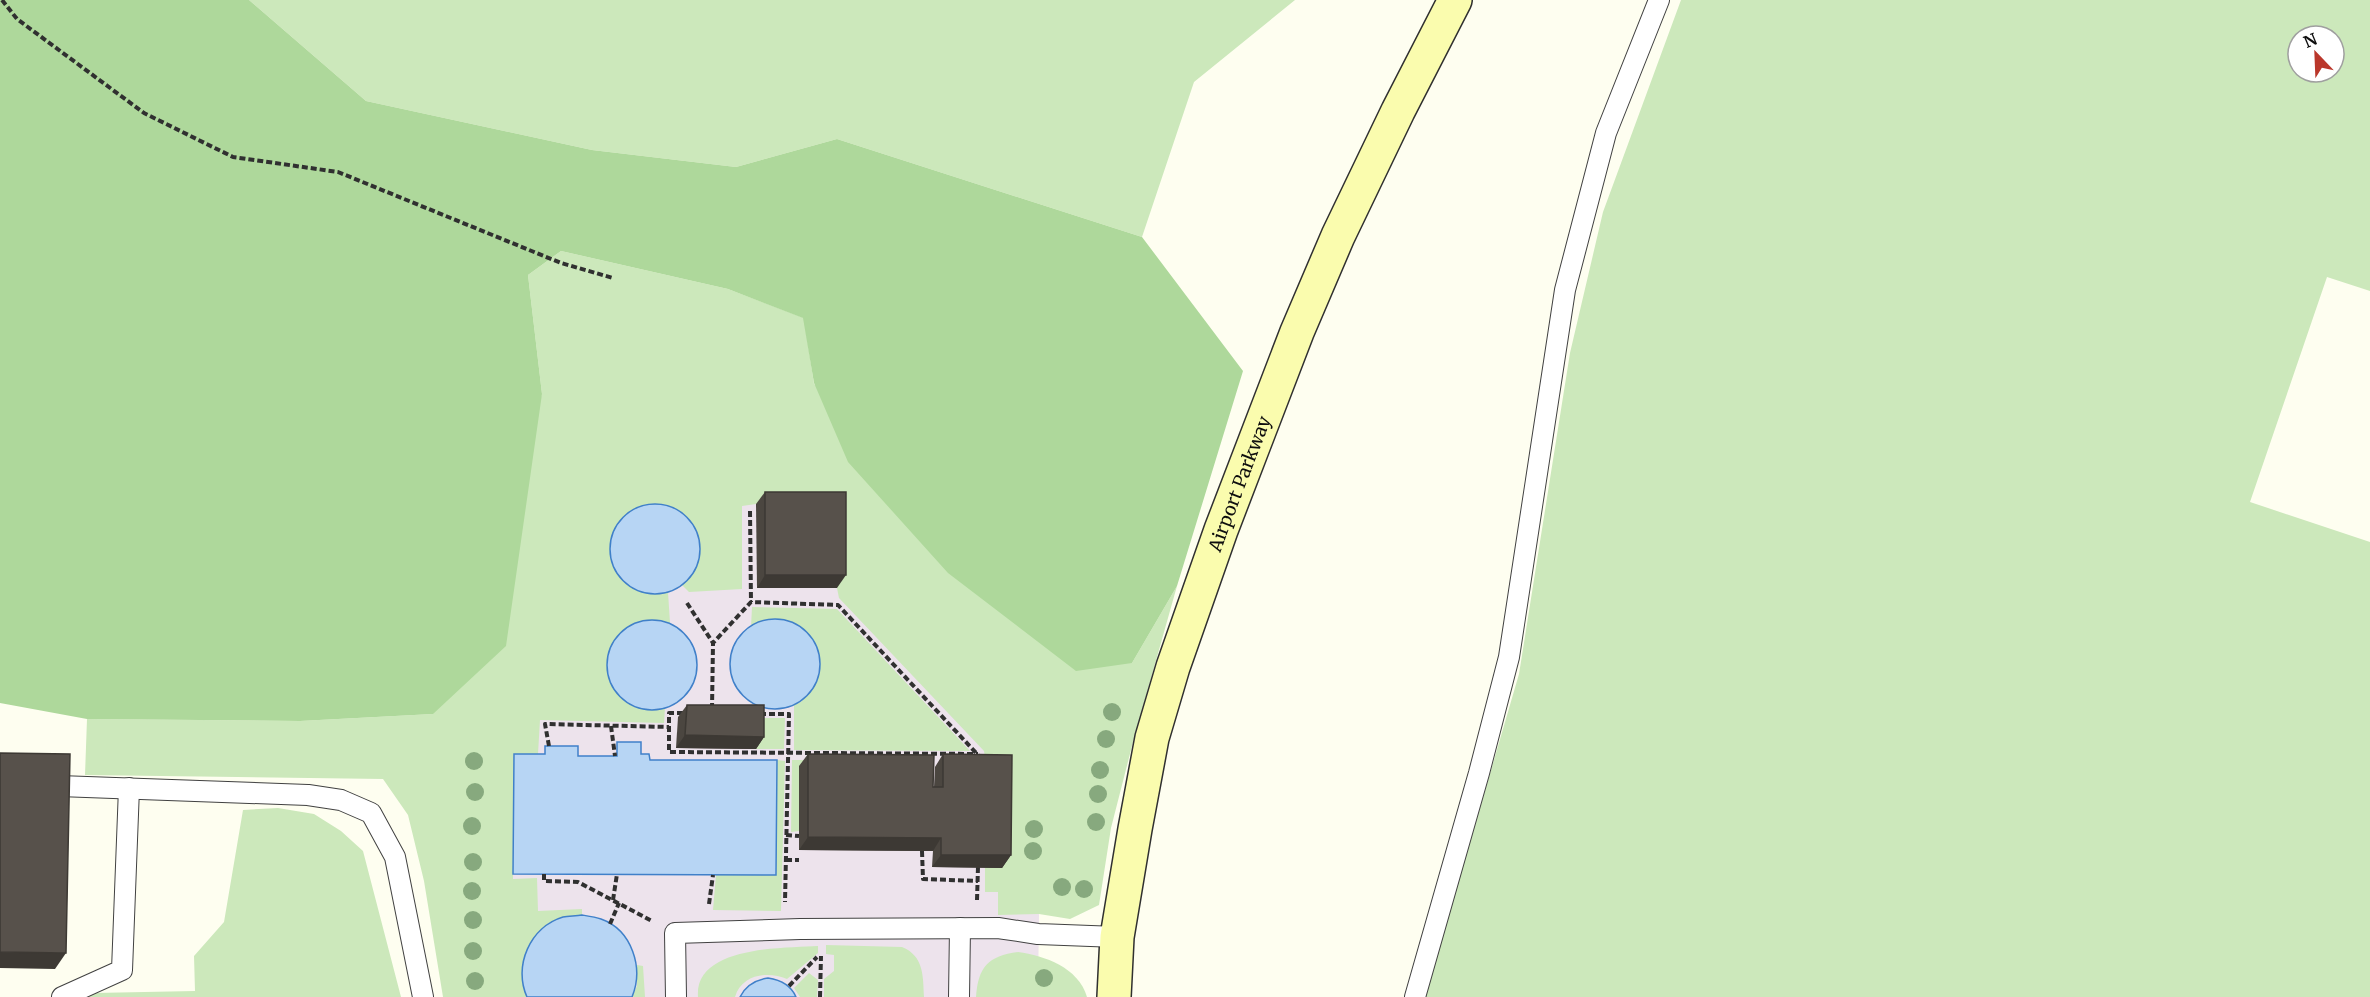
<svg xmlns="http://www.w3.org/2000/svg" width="2370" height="997" viewBox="0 0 2370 997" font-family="Merriweather,serif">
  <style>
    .industrial { fill: #ede3ec }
    .green { fill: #cce8bb; fill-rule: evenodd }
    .forest { fill: #aed89b }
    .water { fill: #b7d5f4; stroke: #4080c9; stroke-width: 1.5 }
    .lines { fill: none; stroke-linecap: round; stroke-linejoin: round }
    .service-casing { stroke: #414141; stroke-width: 22 }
    .secondary-casing { stroke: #303030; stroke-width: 36 }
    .path { stroke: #303030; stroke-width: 4; stroke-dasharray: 6 3; stroke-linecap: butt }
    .service { stroke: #fff; stroke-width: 20 }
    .secondary { stroke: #fafcae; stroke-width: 33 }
    .tree { fill: #87a97e }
    .wall { fill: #4b4640 }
    .shaded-wall { fill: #3d3934 }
    .building { fill: #57514b; stroke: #3d3934; stroke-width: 1.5 }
    .labels { text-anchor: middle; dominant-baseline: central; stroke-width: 6; stroke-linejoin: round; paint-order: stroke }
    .street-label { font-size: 18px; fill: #0e0e0e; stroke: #fff }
  </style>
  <rect width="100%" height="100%" fill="#fefef0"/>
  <path class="industrial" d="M848 462 948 573 1039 914 1038 997H495V729L578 538Z"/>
  <g class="green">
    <path d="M249 0H1295L1194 82 1142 237 837 139 736 167 592 150 366 101Z"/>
    <path d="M1681 0H2370V291L2327 277 2250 502 2370 542V997H1425L1519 674 1570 353 1603 212ZM2298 36H2334V72H2298Z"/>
    <path d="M561 251 728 289 804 318 814 384 1132 663 1177 586 1133 742 1111 828 1099 905 1070 919 1039 914 998 915V892H985V867H1002L984 751 839 598 837 588 756 504 742 506V589L689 592 682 585C704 562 706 541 686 516L611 561C623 586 641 595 668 592L670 623 654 620 623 700C638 708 648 710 665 708L664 723 540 720 538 754H514L513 879 537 878 538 911 582 909V915L564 917 547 925 534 937 524 989 527 997H443L424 881 408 815 383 779 85 775 87 719 300 721 433 714 542 394 528 275Z"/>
    <path d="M752 607 837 609 970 751 794 750V705L802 701 806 631C783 617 775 620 751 627Z"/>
    <path d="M756 718H785L784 749H756Z"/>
    <path d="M777 760 785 761 781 911 713 910 716 875H776Z"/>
    <path d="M792 760H899L799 831 791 832Z"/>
    <path d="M278 808 314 814 341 831 363 851 401 997H85L94 993 195 991 194 956 224 922 243 810Z"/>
    <path d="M826 945 902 947C924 956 923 976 924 997H824V979L834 971V955L826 954Z"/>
    <path d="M818 946V953L787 979C768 971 742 974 735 997H698C694 946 784 948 818 946Z"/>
    <path d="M1018 952C1045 956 1078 967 1087 997H976C978 967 988 956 1018 952Z"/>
    <path d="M637 965 643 966 645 997H632L637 986Z"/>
    <path d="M809 973 818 980 817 997H800L794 988Z"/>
  </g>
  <path class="forest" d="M0 0H249L366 101 592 150 736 167 837 139 1142 237 1243 371 1177 586 1132 663 1076 671 948 573 848 462 814 383 803 318 728 289 561 251 528 275 542 394 506 646 433 714 300 721 87 719 0 703Z"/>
  <g class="water">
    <circle cx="655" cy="549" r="45"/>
    <circle cx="775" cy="664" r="45"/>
    <circle cx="652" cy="665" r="45"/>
    <path d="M617 742H641V754H649L650 760H777L776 875 513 874 514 754H545V746H578V756H617Z"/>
    <path d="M582 915C588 916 595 917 601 919 632 930 644 968 632 997H527C513 966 530 927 563 917 569 916 576 916 582 915Z"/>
    <path d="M768 978C781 980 791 985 796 997H740C746 985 755 980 768 978Z"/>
  </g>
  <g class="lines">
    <g class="service-casing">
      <g id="service">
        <path d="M59 786 308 795 341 800 371 813 395 857 423 997"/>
        <path d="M62 997 122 970 129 788"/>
        <path d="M676 997 675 933 800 929 998 928 1038 934 1117 937"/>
        <path d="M959 997 960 928"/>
        <path d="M1415 997 1479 773 1509 657 1565 290 1606 133 1659 0"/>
      </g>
    </g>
    <g class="secondary-casing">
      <g id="secondary">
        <path id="s1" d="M1114 997 1117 937 1135 829 1152 738 1173 667 1221 530 1297 332 1338 236 1398 111 1455 0"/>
      </g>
    </g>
    <g class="path">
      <path d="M2 0 17 19 144 113 233 157 338 172 561 263 613 278"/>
      <path d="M750 511 751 602"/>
      <path d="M687 603 713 643"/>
      <path d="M712 709 713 643 751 602 838 605 978 755"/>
      <path d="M683 713H669V752L978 754"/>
      <path d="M760 714H789L785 902"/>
      <path d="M611 726 615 756"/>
      <path d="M549 746 545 724 669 727"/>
      <path d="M786 835 799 836"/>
      <path d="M922 851 923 879 978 881"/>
      <path d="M786 860H799"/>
      <path d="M544 874V881L578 882 652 921"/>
      <path d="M613 900 617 874"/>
      <path d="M977 900 978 867"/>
      <path d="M709 904 713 875"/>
      <path d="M610 924 619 903"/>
      <path d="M789 986 817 957"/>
      <path d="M820 997 821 956"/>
    </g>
    <use href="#service" class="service"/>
    <use href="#secondary" class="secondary"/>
  </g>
  <g class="tree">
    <circle cx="1112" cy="712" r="9"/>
    <circle cx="1106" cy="739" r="9"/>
    <circle cx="474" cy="761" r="9"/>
    <circle cx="1100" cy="770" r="9"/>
    <circle cx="475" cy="792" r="9"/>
    <circle cx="1098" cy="794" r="9"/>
    <circle cx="1096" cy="822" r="9"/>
    <circle cx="472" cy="826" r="9"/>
    <circle cx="1034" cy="829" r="9"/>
    <circle cx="1033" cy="851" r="9"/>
    <circle cx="473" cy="862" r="9"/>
    <circle cx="1062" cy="887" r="9"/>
    <circle cx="1084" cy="889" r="9"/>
    <circle cx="472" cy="891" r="9"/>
    <circle cx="473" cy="920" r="9"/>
    <circle cx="473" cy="951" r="9"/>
    <circle cx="1044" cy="978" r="9"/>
    <circle cx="475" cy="981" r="9"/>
  </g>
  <g class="wall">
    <path d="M765 492 837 588H757L756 504Z"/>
    <path d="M687 705 764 737 756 749 676 748 678 717Z"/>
    <path d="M808 754 934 787 935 767 943 754 1011 855 1002 868 932 867 933 851 799 850V766Z"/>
  </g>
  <g class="shaded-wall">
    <path d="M765 575H846L837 588H757Z"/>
    <path d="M685 735 764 737 756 749 676 748Z"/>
    <path d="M808 837 941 838 933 851 799 850Z"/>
    <path d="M941 855H1011L1002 868 932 867Z"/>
    <path d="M0 952 66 953 55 969 0 968Z"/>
  </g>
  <g class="building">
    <rect x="765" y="492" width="81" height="83"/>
    <path d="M687 705H764V737L685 735Z"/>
    <path d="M0 753 70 754 66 953 0 952Z"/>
    <path d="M808 754 934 755 933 787H943V754L1012 755 1011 855H941V838L808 837Z"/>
  </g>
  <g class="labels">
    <g class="street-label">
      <text stroke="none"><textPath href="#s1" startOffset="531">Airport Parkway</textPath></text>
    </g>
  </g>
  <g transform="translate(2316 54) rotate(337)"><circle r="28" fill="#ffffff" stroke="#9f9f9f" stroke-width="1.5"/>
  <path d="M0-4.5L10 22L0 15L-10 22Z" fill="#ba372b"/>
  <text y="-9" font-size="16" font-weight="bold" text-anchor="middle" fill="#0e0e0e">N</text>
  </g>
</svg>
